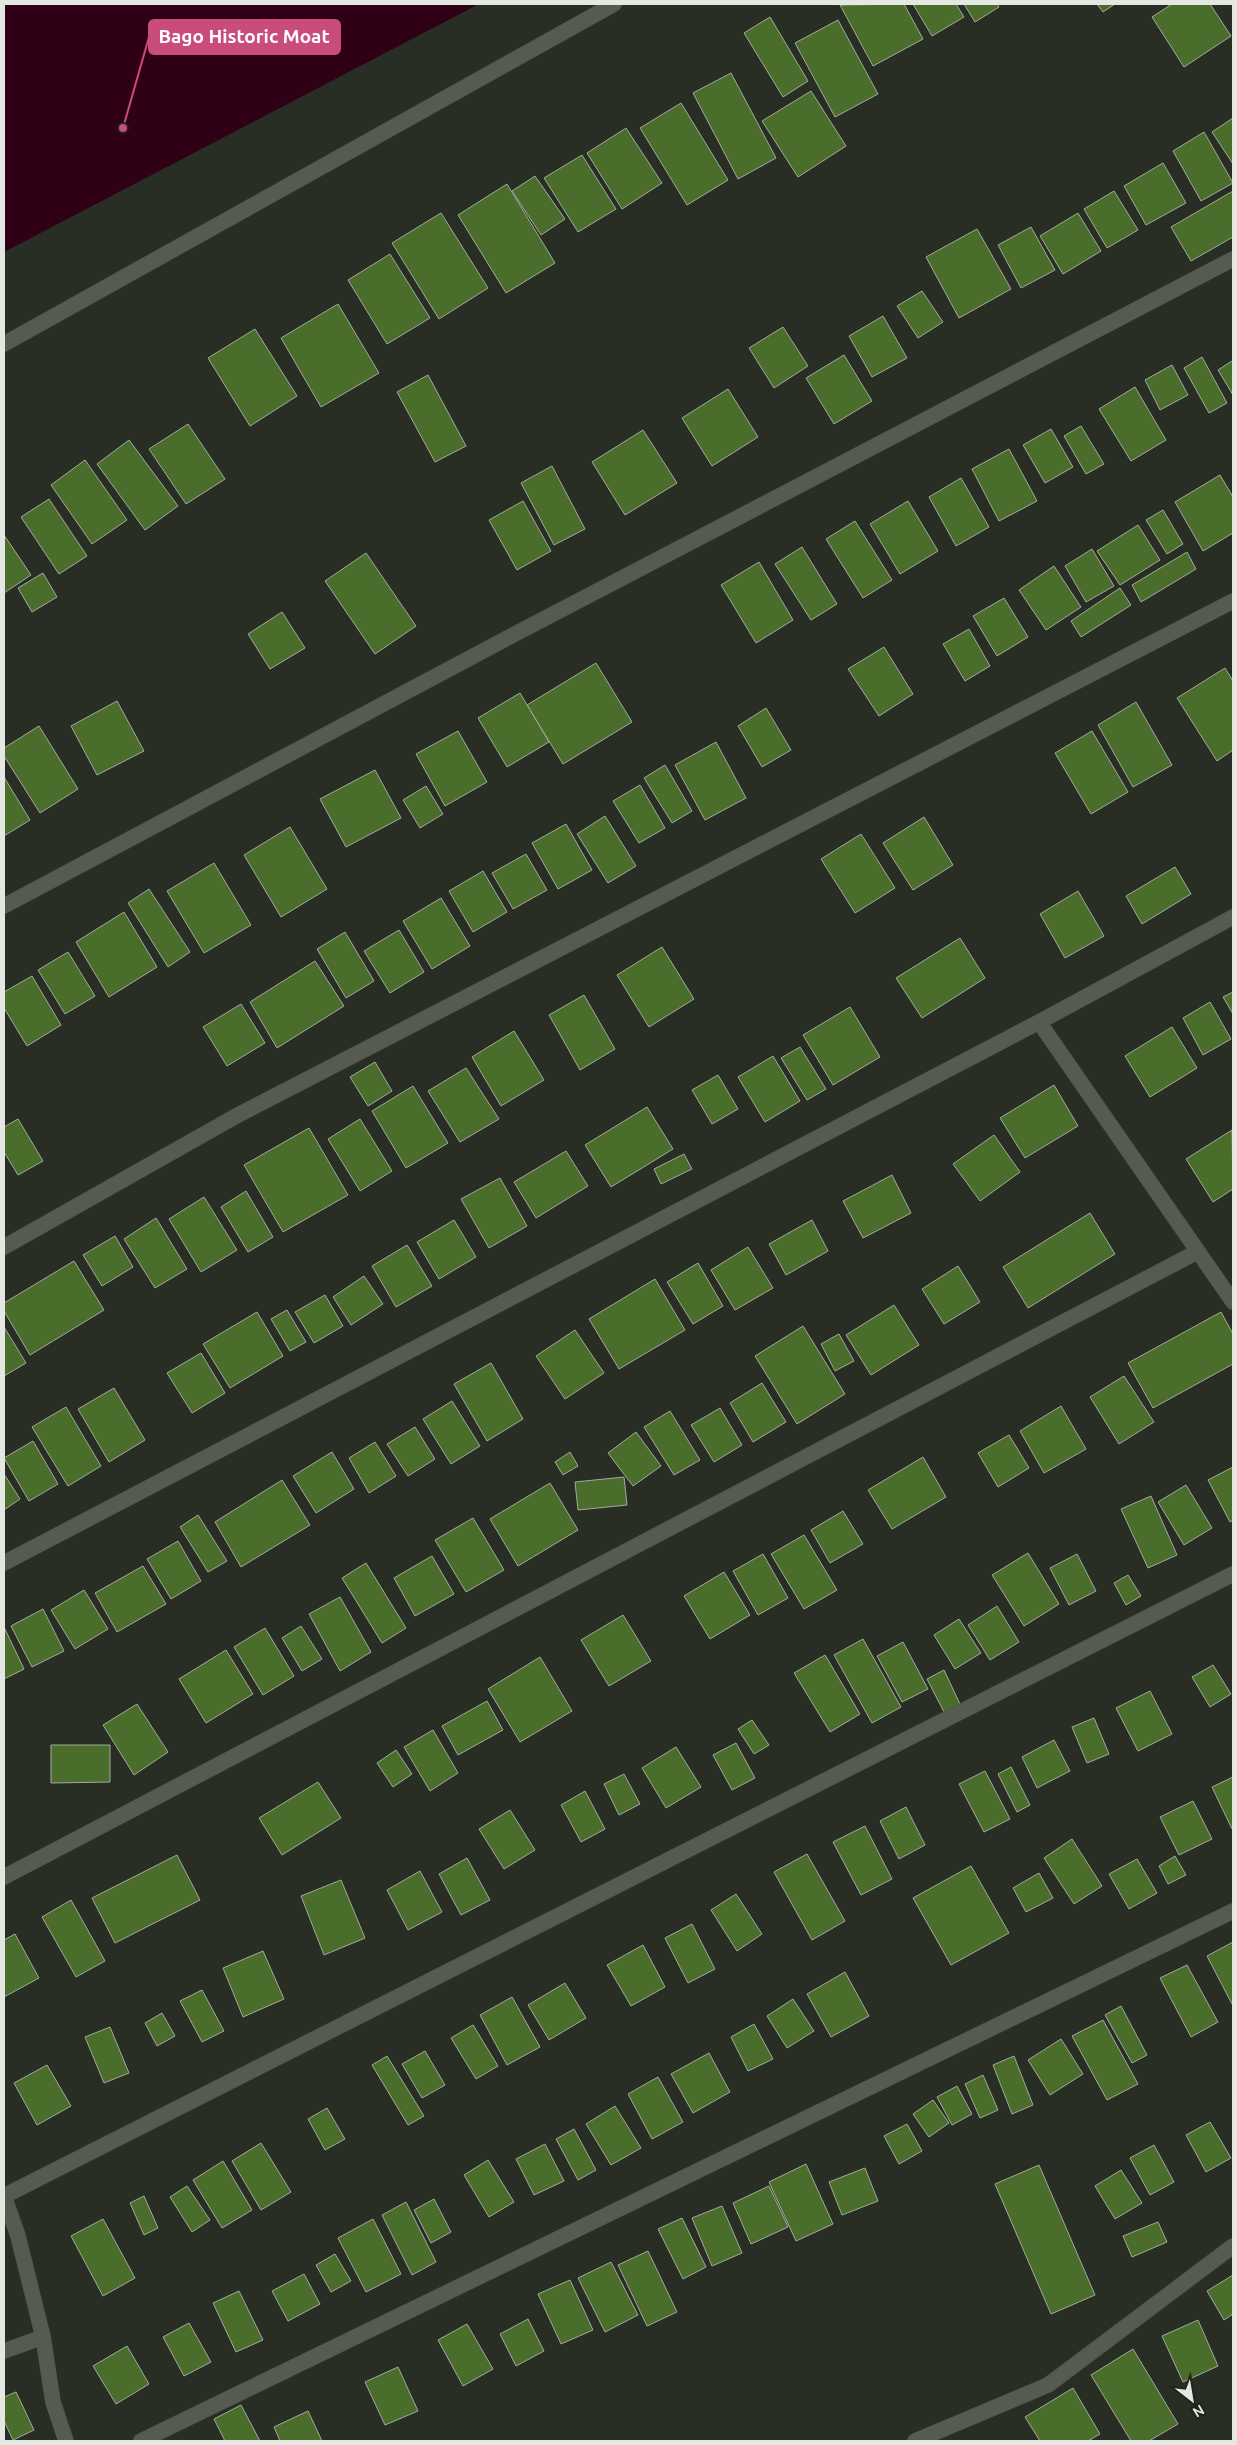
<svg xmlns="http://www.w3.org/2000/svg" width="1237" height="2445" viewBox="0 0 1237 2445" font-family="Ubuntu,sans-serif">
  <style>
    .water { fill: #2f0016 }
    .building { fill: #4a6d2b; stroke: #a4aa9f }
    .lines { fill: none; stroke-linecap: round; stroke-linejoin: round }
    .minor-casing { stroke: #494d45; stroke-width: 16 }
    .minor { stroke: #565b52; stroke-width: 15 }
    .leader { fill: none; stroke: #ca4c7d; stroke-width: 2 }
    .callout-dot { fill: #ca4c7d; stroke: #1f241c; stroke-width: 2 }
    .callout { fill: #ca4c7d; stroke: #ca4c7d; stroke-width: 2 }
    .callout-label { font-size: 19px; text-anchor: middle; font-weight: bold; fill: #fff }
  </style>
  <rect width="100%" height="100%" fill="#292e25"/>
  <path class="water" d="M4 4H479L4 252Z"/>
  <g class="building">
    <path d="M904 4 923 39 873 66 840 5Z"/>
    <path d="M913 4H956L964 17 932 36Z"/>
    <path d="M964 4H997L999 7 975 22Z"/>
    <path d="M1097 4H1115L1103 12Z"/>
    <path d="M1172 4H1210L1231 36 1184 67 1152 17Z"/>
    <path d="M770 17 808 81 783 97 744 33Z"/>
    <path d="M838 20 878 94 835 117 795 43Z"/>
    <path d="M731 73 776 158 738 179 693 93Z"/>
    <path d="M811 91 846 146 798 177 762 121Z"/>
    <path d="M681 103 728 180 687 205 640 128Z"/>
    <path d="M1233 118V164L1212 132Z"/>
    <path d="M626 128 662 183 622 209 587 153Z"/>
    <path d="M1204 132 1233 183 1201 201 1173 151Z"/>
    <path d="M582 155 616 209 578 232 544 178Z"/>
    <path d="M1163 163 1186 203 1146 225 1124 186Z"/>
    <path d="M535 176 565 219 541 235 512 191Z"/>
    <path d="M507 184 555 263 506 293 458 215Z"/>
    <path d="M1114 191 1138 230 1107 248 1084 209Z"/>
    <path d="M1233 191V237L1191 261 1171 227Z"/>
    <path d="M441 213 488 288 439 319 392 243Z"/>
    <path d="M1078 213 1101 251 1063 274 1040 236Z"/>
    <path d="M1031 227 1055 270 1021 288 998 245Z"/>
    <path d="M977 229 1011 289 959 318 926 257Z"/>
    <path d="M390 254 430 318 387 344 348 280Z"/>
    <path d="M922 291 943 322 918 338 897 306Z"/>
    <path d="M338 304 379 373 321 407 281 338Z"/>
    <path d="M883 316 907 358 872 377 849 336Z"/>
    <path d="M783 327 808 366 774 388 749 348Z"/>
    <path d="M255 329 297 396 250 426 208 358Z"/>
    <path d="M844 355 872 401 834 424 806 378Z"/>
    <path d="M1202 357 1227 403 1209 413 1184 368Z"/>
    <path d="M1232 361 1233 364V395L1218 370Z"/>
    <path d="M1172 365 1188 395 1160 410 1145 380Z"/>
    <path d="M428 375 466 446 435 462 397 392Z"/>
    <path d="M1135 387 1166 440 1131 461 1099 409Z"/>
    <path d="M728 389 758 437 712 466 682 418Z"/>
    <path d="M188 424 225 479 186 504 149 449Z"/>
    <path d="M1081 426 1104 464 1086 474 1064 436Z"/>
    <path d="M1051 429 1073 467 1045 483 1023 445Z"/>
    <path d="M643 430 677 483 625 515 592 462Z"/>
    <path d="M129 440 178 506 145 530 97 464Z"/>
    <path d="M1009 449 1037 501 999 521 972 469Z"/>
    <path d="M85 460 127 520 92 544 51 485Z"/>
    <path d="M552 466 585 529 554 545 521 483Z"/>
    <path d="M1220 475 1233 497V533L1203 551 1175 502Z"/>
    <path d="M961 478 989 527 956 546 929 497Z"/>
    <path d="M49 499 87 556 59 574 21 517Z"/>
    <path d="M523 501 551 551 517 570 489 520Z"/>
    <path d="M908 501 938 551 900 574 870 524Z"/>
    <path d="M1163 510 1183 544 1167 554 1146 520Z"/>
    <path d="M855 521 892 580 863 598 826 539Z"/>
    <path d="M1138 525 1160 560 1120 585 1097 551Z"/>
    <path d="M4 535 31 575 4 593Z"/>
    <path d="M802 547 837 604 811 620 775 564Z"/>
    <path d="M1092 549 1114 586 1086 602 1065 566Z"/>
    <path d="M1187 552 1196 569 1141 602 1132 585Z"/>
    <path d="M366 553 416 626 375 654 325 581Z"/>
    <path d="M759 562 793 620 756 643 721 585Z"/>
    <path d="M1054 566 1081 607 1046 630 1019 590Z"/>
    <path d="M43 573 57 597 32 612 18 588Z"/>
    <path d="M1120 588 1131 605 1081 637 1071 621Z"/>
    <path d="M1004 598 1028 637 997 656 973 616Z"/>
    <path d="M282 612 305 648 270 669 248 634Z"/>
    <path d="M969 629 990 666 965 681 943 644Z"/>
    <path d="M884 647 913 694 879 716 848 669Z"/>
    <path d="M596 663 632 722 563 764 527 705Z"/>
    <path d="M1225 668 1233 681V750L1217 761 1177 698Z"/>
    <path d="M520 693 549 742 507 767 478 718Z"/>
    <path d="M117 701 144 751 97 775 71 726Z"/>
    <path d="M1136 702 1172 765 1133 787 1098 725Z"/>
    <path d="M766 708 791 750 762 767 738 726Z"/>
    <path d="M39 726 78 789 40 813 4 756V748Z"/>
    <path d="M458 731 487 782 445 806 416 754Z"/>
    <path d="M1092 731 1128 792 1091 814 1055 753Z"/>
    <path d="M716 742 746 798 705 820 675 765Z"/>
    <path d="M665 765 692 811 672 823 644 778Z"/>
    <path d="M375 770 401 818 346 847 320 799Z"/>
    <path d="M4 777 30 820 4 836Z"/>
    <path d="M640 785 665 828 639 843 613 801Z"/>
    <path d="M426 786 443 814 420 828 403 800Z"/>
    <path d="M605 816 636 866 608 883 577 834Z"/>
    <path d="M924 817 953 865 913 890 883 843Z"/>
    <path d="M566 824 592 870 558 889 532 843Z"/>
    <path d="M290 827 327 889 281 917 244 855Z"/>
    <path d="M861 834 895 888 855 913 821 859Z"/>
    <path d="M526 854 547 890 513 909 492 873Z"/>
    <path d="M214 863 251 925 204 953 167 891Z"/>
    <path d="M1175 867 1191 894 1142 924 1126 896Z"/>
    <path d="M483 871 507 912 473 932 449 891Z"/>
    <path d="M149 889 190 952 168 967 128 903Z"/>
    <path d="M1078 891 1104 936 1065 958 1040 914Z"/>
    <path d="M441 898 470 946 432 969 403 921Z"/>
    <path d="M124 912 157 967 109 997 76 942Z"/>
    <path d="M399 930 424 972 390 993 364 951Z"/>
    <path d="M345 932 374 981 346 998 317 949Z"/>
    <path d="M960 938 985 978 922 1018 896 978Z"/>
    <path d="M662 947 694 999 649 1027 617 975Z"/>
    <path d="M68 952 95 996 65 1014 38 970Z"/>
    <path d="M315 961 344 1006 277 1048 250 1002Z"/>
    <path d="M32 976 61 1025 27 1046 4 1008V992Z"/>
    <path d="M1233 992V1014L1223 997Z"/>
    <path d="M584 995 615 1049 580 1070 549 1015Z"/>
    <path d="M1210 1002 1231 1039 1203 1055 1183 1018Z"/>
    <path d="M241 1004 265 1043 227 1066 203 1027Z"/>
    <path d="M850 1007 880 1057 833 1085 803 1035Z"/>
    <path d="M1172 1027 1197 1068 1150 1097 1125 1056Z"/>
    <path d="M514 1031 544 1080 501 1106 472 1057Z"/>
    <path d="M800 1047 826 1089 807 1100 781 1058Z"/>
    <path d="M773 1056 800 1101 765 1122 738 1077Z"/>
    <path d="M375 1062 392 1091 368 1106 350 1077Z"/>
    <path d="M466 1068 499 1119 460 1142 428 1091Z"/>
    <path d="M718 1075 738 1109 712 1124 692 1090Z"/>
    <path d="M1054 1085 1078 1126 1025 1158 1000 1118Z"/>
    <path d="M413 1086 448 1143 406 1168 372 1111Z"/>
    <path d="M647 1107 673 1149 611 1187 585 1145Z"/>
    <path d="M18 1119 43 1161 18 1175 4 1152V1127Z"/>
    <path d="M360 1119 392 1171 360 1191 328 1139Z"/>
    <path d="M309 1128 348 1195 283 1232 244 1165Z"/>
    <path d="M1232 1130 1233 1189 1213 1202 1186 1159Z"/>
    <path d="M994 1135 1020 1172 980 1201 953 1164Z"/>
    <path d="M566 1151 588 1186 536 1218 514 1182Z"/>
    <path d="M684 1154 692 1169 661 1184 654 1169Z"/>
    <path d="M892 1175 911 1213 863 1238 843 1201Z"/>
    <path d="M500 1178 527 1226 489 1248 461 1199Z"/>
    <path d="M246 1191 273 1237 248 1252 221 1207Z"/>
    <path d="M204 1197 237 1250 201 1272 169 1219Z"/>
    <path d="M1090 1213 1115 1254 1028 1308 1003 1267Z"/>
    <path d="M156 1218 187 1269 155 1288 124 1239Z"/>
    <path d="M454 1220 476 1257 439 1279 417 1242Z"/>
    <path d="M812 1220 828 1251 786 1275 769 1244Z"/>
    <path d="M115 1236 133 1267 102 1286 83 1255Z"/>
    <path d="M407 1245 432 1286 396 1307 372 1266Z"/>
    <path d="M748 1247 773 1288 735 1310 711 1270Z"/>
    <path d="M74 1261 104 1310 30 1355 4 1311V1303Z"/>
    <path d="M698 1263 723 1306 693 1324 667 1282Z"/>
    <path d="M958 1266 980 1302 944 1324 922 1289Z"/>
    <path d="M364 1276 383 1304 351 1325 333 1297Z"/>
    <path d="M655 1279 685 1330 619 1369 589 1319Z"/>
    <path d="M325 1295 343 1326 314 1343 295 1312Z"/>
    <path d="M894 1305 919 1345 871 1375 846 1335Z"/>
    <path d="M287 1310 306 1342 290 1351 271 1319Z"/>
    <path d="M257 1312 283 1356 230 1388 203 1344Z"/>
    <path d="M1221 1312 1233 1334V1364L1153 1408 1128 1363Z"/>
    <path d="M803 1326 845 1394 797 1424 755 1356Z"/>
    <path d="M4 1327 26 1363 4 1376Z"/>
    <path d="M575 1330 604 1373 565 1399 536 1356Z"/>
    <path d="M839 1334 854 1361 835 1371 821 1344Z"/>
    <path d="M201 1353 225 1393 192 1413 167 1373Z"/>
    <path d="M491 1363 523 1419 487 1441 454 1384Z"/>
    <path d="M1124 1376 1154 1422 1119 1444 1090 1397Z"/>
    <path d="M762 1383 786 1422 753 1442 730 1403Z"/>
    <path d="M114 1388 145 1440 109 1462 78 1409Z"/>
    <path d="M452 1401 480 1446 451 1464 423 1419Z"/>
    <path d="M1061 1406 1086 1449 1044 1473 1020 1431Z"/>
    <path d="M66 1407 101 1466 68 1486 32 1427Z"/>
    <path d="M720 1408 742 1445 714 1462 691 1425Z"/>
    <path d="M670 1411 700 1460 674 1475 644 1427Z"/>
    <path d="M415 1427 435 1459 408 1476 387 1444Z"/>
    <path d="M636 1432 661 1466 633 1486 608 1453Z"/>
    <path d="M1009 1435 1029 1468 998 1487 978 1453Z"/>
    <path d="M33 1441 58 1484 29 1501 4 1458Z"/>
    <path d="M375 1442 396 1476 369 1493 349 1458Z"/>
    <path d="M332 1452 354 1489 316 1513 293 1476Z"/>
    <path d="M570 1452 578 1466 563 1475 555 1462Z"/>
    <path d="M923 1457 946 1497 892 1529 868 1490Z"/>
    <path d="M1233 1467V1520L1230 1522 1208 1480Z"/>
    <path d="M4 1474 20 1499 4 1510Z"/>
    <path d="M624 1477 627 1505 578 1510 575 1482Z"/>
    <path d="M282 1480 310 1525 241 1567 215 1522Z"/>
    <path d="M550 1483 578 1530 518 1566 490 1519Z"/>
    <path d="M1186 1485 1212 1528 1184 1545 1158 1502Z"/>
    <path d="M1151 1496 1177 1555 1148 1568 1121 1509Z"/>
    <path d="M843 1511 863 1544 830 1563 811 1530Z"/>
    <path d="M198 1515 227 1561 208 1572 180 1527Z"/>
    <path d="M473 1518 504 1570 466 1592 435 1540Z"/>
    <path d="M804 1535 837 1590 804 1609 771 1554Z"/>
    <path d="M178 1541 201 1581 171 1599 147 1559Z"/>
    <path d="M1028 1553 1059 1604 1024 1626 992 1575Z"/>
    <path d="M763 1554 788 1598 758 1615 733 1571Z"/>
    <path d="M1077 1554 1096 1591 1069 1605 1050 1568Z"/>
    <path d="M432 1556 454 1594 415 1616 394 1578Z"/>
    <path d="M366 1563 406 1628 382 1643 342 1578Z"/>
    <path d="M143 1566 166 1604 117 1632 95 1593Z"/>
    <path d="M724 1572 750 1615 710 1639 684 1596Z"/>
    <path d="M1128 1575 1141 1596 1126 1605 1114 1583Z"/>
    <path d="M84 1590 108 1629 75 1649 51 1610Z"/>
    <path d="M340 1597 371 1652 340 1671 309 1614Z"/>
    <path d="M997 1606 1019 1642 990 1660 968 1625Z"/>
    <path d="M43 1609 64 1651 32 1667 11 1626Z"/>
    <path d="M623 1615 651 1661 609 1686 581 1640Z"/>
    <path d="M959 1619 981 1653 955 1669 934 1635Z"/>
    <path d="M301 1626 322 1659 302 1671 282 1638Z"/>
    <path d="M4 1627 24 1669 4 1679Z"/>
    <path d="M265 1628 294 1676 263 1695 234 1647Z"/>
    <path d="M863 1639 901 1707 872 1723 834 1655Z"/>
    <path d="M903 1642 928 1689 902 1702 877 1656Z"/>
    <path d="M226 1650 253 1694 206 1723 179 1679Z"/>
    <path d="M825 1655 860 1714 830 1732 794 1673Z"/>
    <path d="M540 1657 572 1711 520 1742 488 1689Z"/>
    <path d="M1213 1665 1231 1694 1210 1707 1192 1677Z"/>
    <path d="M944 1670 960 1704 944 1712 927 1679Z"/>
    <path d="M1150 1691 1172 1734 1138 1751 1116 1708Z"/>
    <path d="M487 1701 503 1730 458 1755 442 1726Z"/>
    <path d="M137 1704 168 1752 134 1775 103 1725Z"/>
    <path d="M1094 1718 1109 1754 1087 1763 1072 1727Z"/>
    <path d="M752 1720 769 1745 754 1754 738 1729Z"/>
    <path d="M433 1730 458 1773 430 1791 404 1747Z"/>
    <path d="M1054 1740 1070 1771 1037 1788 1022 1757Z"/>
    <path d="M736 1743 755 1778 732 1790 713 1755Z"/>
    <path d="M51 1745H110V1782L51 1783Z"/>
    <path d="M676 1747 701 1787 666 1808 642 1768Z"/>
    <path d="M396 1750 412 1774 393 1787 377 1763Z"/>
    <path d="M1011 1767 1030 1805 1017 1812 998 1774Z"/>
    <path d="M985 1771 1010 1819 984 1832 959 1784Z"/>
    <path d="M624 1774 640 1804 619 1815 604 1784Z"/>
    <path d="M1233 1777V1828L1232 1829 1212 1787Z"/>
    <path d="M318 1782 341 1818 282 1855 259 1818Z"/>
    <path d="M585 1791 605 1829 581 1842 561 1805Z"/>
    <path d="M1193 1801 1212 1839 1179 1855 1160 1817Z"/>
    <path d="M906 1807 925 1845 899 1859 880 1821Z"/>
    <path d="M510 1810 535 1850 504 1869 479 1829Z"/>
    <path d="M865 1826 892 1879 861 1895 833 1842Z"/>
    <path d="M1072 1839 1102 1886 1074 1904 1044 1858Z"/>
    <path d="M807 1854 845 1921 812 1940 774 1872Z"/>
    <path d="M177 1855 200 1900 115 1943 92 1898Z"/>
    <path d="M1175 1856 1186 1875 1168 1884 1159 1866Z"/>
    <path d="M467 1858 490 1900 461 1915 439 1874Z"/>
    <path d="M1137 1859 1157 1893 1129 1909 1109 1874Z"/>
    <path d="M971 1866 1009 1933 951 1965 913 1898Z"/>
    <path d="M420 1871 442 1912 408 1930 387 1890Z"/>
    <path d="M1039 1873 1053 1898 1026 1912 1013 1888Z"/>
    <path d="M341 1880 365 1938 324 1955 301 1896Z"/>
    <path d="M736 1894 762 1934 737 1951 711 1910Z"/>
    <path d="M71 1900 105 1961 76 1977 42 1917Z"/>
    <path d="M692 1924 715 1969 688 1983 665 1938Z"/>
    <path d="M15 1934 39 1978 4 1997V1940Z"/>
    <path d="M1233 1942V2003L1232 2004 1207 1956Z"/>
    <path d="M643 1945 665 1987 631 2006 607 1965Z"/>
    <path d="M263 1951 284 1999 243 2017 223 1968Z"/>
    <path d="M1187 1965 1218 2022 1191 2037 1160 1978Z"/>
    <path d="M845 1972 869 2016 831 2037 807 1994Z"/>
    <path d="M565 1983 586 2018 549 2040 528 2005Z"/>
    <path d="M202 1990 224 2031 202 2042 180 2001Z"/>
    <path d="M512 1997 540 2047 507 2065 480 2015Z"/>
    <path d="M793 1999 814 2031 787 2048 767 2016Z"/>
    <path d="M1121 2006 1147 2055 1132 2063 1105 2015Z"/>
    <path d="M162 2013 175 2036 157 2046 145 2023Z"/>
    <path d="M1103 2020 1138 2084 1107 2100 1072 2036Z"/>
    <path d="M754 2024 773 2059 748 2071 731 2037Z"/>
    <path d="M473 2025 498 2066 476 2079 451 2038Z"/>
    <path d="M110 2027 129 2073 104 2083 85 2037Z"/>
    <path d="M1061 2039 1083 2074 1050 2095 1028 2060Z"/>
    <path d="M425 2051 445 2085 422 2098 402 2064Z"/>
    <path d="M709 2053 730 2092 693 2113 671 2074Z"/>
    <path d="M387 2056 424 2116 408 2125 372 2065Z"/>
    <path d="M1014 2056 1033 2105 1012 2114 993 2065Z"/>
    <path d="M47 2065 71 2106 37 2125 14 2083Z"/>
    <path d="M983 2075 998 2110 980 2118 965 2084Z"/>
    <path d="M658 2077 683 2122 652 2139 628 2094Z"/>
    <path d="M957 2086 972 2114 952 2125 937 2097Z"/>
    <path d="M933 2100 949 2123 929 2137 913 2114Z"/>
    <path d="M615 2106 641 2148 611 2165 586 2124Z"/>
    <path d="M327 2108 345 2139 325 2150 308 2119Z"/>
    <path d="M1210 2122 1231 2158 1206 2172 1186 2135Z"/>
    <path d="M907 2124 922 2151 899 2164 884 2136Z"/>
    <path d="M574 2129 596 2170 578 2180 556 2139Z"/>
    <path d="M261 2143 291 2192 261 2210 232 2161Z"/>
    <path d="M545 2144 564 2181 534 2195 516 2159Z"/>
    <path d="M1154 2145 1174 2182 1150 2195 1130 2158Z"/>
    <path d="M488 2160 514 2202 489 2217 464 2175Z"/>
    <path d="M223 2161 252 2210 222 2228 193 2180Z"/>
    <path d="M806 2164 833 2224 796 2241 769 2182Z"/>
    <path d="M1039 2165 1095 2295 1051 2314 995 2184Z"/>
    <path d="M865 2168 878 2201 842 2215 829 2182Z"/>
    <path d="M1121 2170 1142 2203 1115 2219 1095 2186Z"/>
    <path d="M187 2186 210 2220 192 2232 170 2197Z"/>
    <path d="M769 2186 788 2227 751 2244 733 2203Z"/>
    <path d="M144 2196 158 2228 144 2235 130 2203Z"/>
    <path d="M434 2199 451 2232 431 2243 414 2210Z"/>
    <path d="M406 2202 436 2262 412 2275 382 2215Z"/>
    <path d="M722 2206 742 2253 712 2266 692 2218Z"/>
    <path d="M682 2218 706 2267 683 2279 658 2229Z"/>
    <path d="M103 2219 135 2278 103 2296 71 2236Z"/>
    <path d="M373 2219 401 2274 366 2292 338 2238Z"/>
    <path d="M1158 2222 1167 2242 1132 2257 1123 2236Z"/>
    <path d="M648 2251 677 2312 647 2326 618 2265Z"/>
    <path d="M335 2254 351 2281 331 2292 316 2265Z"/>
    <path d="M611 2262 638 2315 605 2332 578 2278Z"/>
    <path d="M304 2274 320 2304 288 2321 272 2291Z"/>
    <path d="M1233 2275V2314L1224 2320 1207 2291Z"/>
    <path d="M570 2280 593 2330 561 2344 538 2294Z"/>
    <path d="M239 2291 263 2340 236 2352 213 2303Z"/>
    <path d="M528 2319 544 2351 516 2366 500 2334Z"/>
    <path d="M1198 2320 1218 2366 1183 2382 1162 2336Z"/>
    <path d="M189 2323 211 2362 184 2376 163 2337Z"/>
    <path d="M467 2324 493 2369 463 2386 438 2340Z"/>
    <path d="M127 2346 149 2384 116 2404 93 2366Z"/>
    <path d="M1133 2349 1178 2424 1149 2441H1131L1091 2375Z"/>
    <path d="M398 2367 418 2411 385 2425 365 2382Z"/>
    <path d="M1073 2388 1100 2434 1088 2441H1040L1025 2417Z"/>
    <path d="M16 2392 34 2430 13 2440 4 2421V2397Z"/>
    <path d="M241 2405 260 2441H225L214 2419Z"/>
    <path d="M308 2411 322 2441H280L274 2427Z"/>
  </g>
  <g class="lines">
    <g class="minor-casing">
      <g id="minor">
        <path d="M4 344 614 4"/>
        <path d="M4 906 513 635 1233 259"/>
        <path d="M1039 1022 1233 1302"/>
        <path d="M4 1247 238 1115 1233 601"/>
        <path d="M4 1563 1039 1022 1233 917"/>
        <path d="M4 1877 1197 1252"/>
        <path d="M4 2196 1233 1574"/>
        <path d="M4 2196 18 2236 43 2337 53 2402 66 2441"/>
        <path d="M4 2351 43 2337"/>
        <path d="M141 2441 1233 1911"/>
        <path d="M915 2441 1048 2385 1233 2246"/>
      </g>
    </g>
    <use href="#minor" class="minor"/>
  </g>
  <path class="leader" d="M123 128L149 37"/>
  <circle class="callout-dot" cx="123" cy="128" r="5"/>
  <rect class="callout" x="149" y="20" width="191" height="34" rx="5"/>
  <g class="callout-label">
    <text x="244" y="43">Bago Historic Moat</text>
  </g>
  <rect width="1237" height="2445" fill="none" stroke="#e4e8e2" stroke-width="10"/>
  <g transform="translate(1192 2400) rotate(149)" stroke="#1f241c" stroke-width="4" paint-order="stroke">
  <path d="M0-4L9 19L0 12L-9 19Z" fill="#e4e8e2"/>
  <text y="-8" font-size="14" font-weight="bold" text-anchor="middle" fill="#e4e8e2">N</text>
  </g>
</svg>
